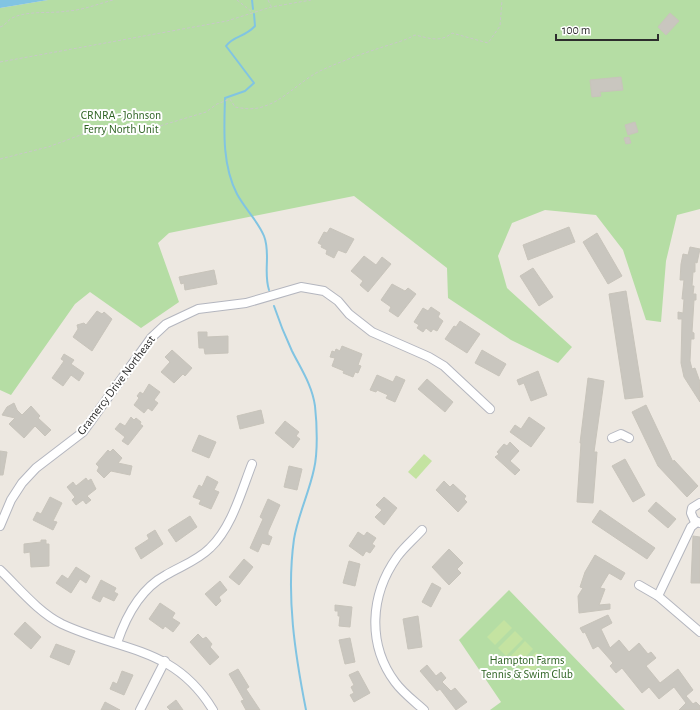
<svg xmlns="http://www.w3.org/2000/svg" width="700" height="710" viewBox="0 0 700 710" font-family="'Alegreya Sans',sans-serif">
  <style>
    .green { fill: #b5dda4 }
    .pitch { fill: #c4e3a1 }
    .water { fill: #81c4e2 }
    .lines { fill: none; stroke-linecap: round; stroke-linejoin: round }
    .stream { stroke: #81c4e2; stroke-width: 2 }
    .building { fill: #c9c6bf; stroke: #c8c4bb }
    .minor-casing { stroke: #b4b6bf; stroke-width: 10 }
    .path { stroke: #c8c8c8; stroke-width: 1; stroke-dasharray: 3 2; stroke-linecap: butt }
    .minor { stroke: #fff; stroke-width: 8 }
    .labels { text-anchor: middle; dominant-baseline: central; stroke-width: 4; stroke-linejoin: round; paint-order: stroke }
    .park-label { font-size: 12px; fill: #2e6323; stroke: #fff }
    .street-label { font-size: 12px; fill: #2d2d2d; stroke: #fff }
  </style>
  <rect width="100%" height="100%" fill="#ede8e1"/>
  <g class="green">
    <path d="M48 0H700V209L677 215 666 261 661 322 646 320 623 250 596 215 545 210 512 223 498 256 507 288 572 347 558 363 511 340 448 298 447 268 354 196 169 233 158 243 179 302 141 328 90 292 75 304 11 395 0 390V8Z"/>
    <path d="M509 590 625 710H490L501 702 459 640Z"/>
  </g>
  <g class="pitch">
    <path d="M424 454 432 461 416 479 408 472Z"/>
    <path d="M504 620 512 628 495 645 487 637Z"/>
    <path d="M515 631 523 639 506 656 498 648Z"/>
    <path d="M525 641 533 649 516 667 508 659Z"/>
    <path d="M536 652 544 660 527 677 519 669Z"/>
  </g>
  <path class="water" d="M0 0H48L0 8Z"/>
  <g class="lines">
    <g class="stream">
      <path d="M252 0 253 9"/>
      <path d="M254 14 255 26C244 38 234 35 226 46L254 83 245 91 225 98C224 130 222 165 237 194 245 209 258 221 264 236 271 254 263 272 269 290"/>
      <path d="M274 306C279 321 285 336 292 351 301 369 312 385 315 406 317 424 318 452 314 469 309 493 298 515 294 539 286 596 295 654 306 710"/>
    </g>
  </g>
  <g class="building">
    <path d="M670 13 679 21 666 35 658 27Z"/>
    <path d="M621 77 623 90 600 92 601 96 592 97 590 80Z"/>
    <path d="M635 122 638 132 628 135 625 125Z"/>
    <path d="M629 137 631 143 626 144 624 138Z"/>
    <path d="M569 227 575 242 528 260 523 245Z"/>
    <path d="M330 228 354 239 346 253 338 250 334 258 326 254 327 250 321 247 322 245 318 243 324 232 327 233Z"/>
    <path d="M597 233 622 276 608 284 583 242Z"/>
    <path d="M690 247 700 249 697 263 695 262V272H693L692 286H694L693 294H696V300H694L692 332 694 333V339H691L690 361 692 369 695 368 700 382V402L684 377 681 363 682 319H678V312L683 313 684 299H682L684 280H680L681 264 683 254 688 255Z"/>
    <path d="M364 256 376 265 382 257 391 264 368 292 360 285 363 281 351 271Z"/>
    <path d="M533 268 553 297 539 306 520 276Z"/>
    <path d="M214 270 217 284 185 290 184 283 181 284 179 277Z"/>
    <path d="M392 284 405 291 408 288 416 294 398 317 389 311 391 307 381 300Z"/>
    <path d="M626 291 643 397 625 399 609 294Z"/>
    <path d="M431 307 440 313 438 317 443 321 437 331 433 329 431 332 426 328 423 332 417 328 419 325 414 322 423 308 428 311Z"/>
    <path d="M97 311 102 314 104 312 112 319 92 351 73 337 78 329 77 325 84 323 86 325Z"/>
    <path d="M460 321 480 334 467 353 445 339 454 326 456 327Z"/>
    <path d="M198 332H207V337L228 336V353L205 354 204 348H199Z"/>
    <path d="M342 346 362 354 358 365 361 366 358 373 355 372 353 377 343 373 344 371 332 366 335 358 330 357 332 351 335 352 336 349 340 351Z"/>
    <path d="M172 350 192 368 185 376 183 374 174 383 161 372 170 362 165 357Z"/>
    <path d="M482 350 506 364 499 376 475 363Z"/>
    <path d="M64 354 74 360 71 364 84 373 79 381 71 375 63 386 52 378 64 361 61 359Z"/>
    <path d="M538 371 547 395 531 401 524 383 519 385 517 380Z"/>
    <path d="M377 375 393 382 396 376 405 380 395 402 386 398 388 395 377 390 376 392 370 390Z"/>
    <path d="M588 378 604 381 594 452H597L593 503 577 502 581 443H580Z"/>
    <path d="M427 379 453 402 445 412 418 389Z"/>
    <path d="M149 384 160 392 154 400 158 403 152 411 148 408 144 413 134 405 139 398 137 396 140 392 143 394Z"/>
    <path d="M14 403 17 410 22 415 31 406 40 416 38 418 51 430 45 436 35 426 24 438 9 424 15 418 2 415 7 407Z"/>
    <path d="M646 405 673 462 674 460 698 486 687 497 658 466 632 412Z"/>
    <path d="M261 410 264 423 240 429 237 416Z"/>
    <path d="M131 417 134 420 136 418 141 422 140 424 143 426 128 445 122 441 125 437 115 429 120 423 125 426Z"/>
    <path d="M529 417 545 428 531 447 510 432 515 425 521 429Z"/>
    <path d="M285 421 299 432 296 436 300 439 293 448 275 433Z"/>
    <path d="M199 435 216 442 209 458 192 451Z"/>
    <path d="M510 442 519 451 510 461 520 470 515 475 495 457 499 454 497 452 504 444 507 446Z"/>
    <path d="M113 449 122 458 118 463 132 466 130 475 111 471 104 478 97 471 99 467 96 464 108 450 110 452Z"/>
    <path d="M0 451 7 452 3 475H0Z"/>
    <path d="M625 459 645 495 633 502 612 466Z"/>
    <path d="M289 466 302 469 297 490 284 487Z"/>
    <path d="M207 476 218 482 214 490 219 492 211 509 199 504 201 500 193 497 199 485 202 487Z"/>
    <path d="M86 478 88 481 91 479 96 489 87 496 91 500 86 504 83 500 76 505 72 500 75 497 67 487 73 482 76 486Z"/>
    <path d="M444 481 450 487 453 484 466 496 464 499 467 502 458 512 436 490Z"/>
    <path d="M50 497 62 503 53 521 57 522 53 530 33 520 37 512 41 514Z"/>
    <path d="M384 497 397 508 384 525 375 517 382 510 376 505Z"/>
    <path d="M268 499 280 505 268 532V535L272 537 269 545 262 543 258 552 250 548 263 519 260 517Z"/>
    <path d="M656 502 676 519 668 528 648 511Z"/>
    <path d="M600 510 655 548 647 559 592 522Z"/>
    <path d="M190 516 197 527 176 542 168 530Z"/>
    <path d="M155 530 163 544 141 559 135 548 149 539 147 535Z"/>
    <path d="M358 532 364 536 367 532 376 538 372 544 375 546 370 553 366 551 363 556 349 546Z"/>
    <path d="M693 536 700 537V583H691Z"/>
    <path d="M41 540H46V544H49V566L31 567 30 552 24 553V544L41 542Z"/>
    <path d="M449 549 463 563 457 569 461 573 449 585 432 567Z"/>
    <path d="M595 555 625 573 621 580 609 573 600 588 605 589 599 605 610 604V609L579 613 578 596 583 588 580 587 585 572Z"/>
    <path d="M244 559 253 567 239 585 229 577Z"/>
    <path d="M349 561 360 564 355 586 343 583Z"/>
    <path d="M76 567 90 576 86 583 80 579 71 593 56 583 62 575 68 579Z"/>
    <path d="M101 580 116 588 114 592 118 594 114 601 103 596 100 602 92 598Z"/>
    <path d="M220 581 227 590 219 597 221 601 216 606 205 594Z"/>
    <path d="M432 583 441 588 431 607 422 602Z"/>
    <path d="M160 603 175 613 172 618 180 623 173 632 165 626 163 629 149 619Z"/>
    <path d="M335 605 352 607 350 627 339 626 340 616H338V611H335Z"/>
    <path d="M608 615 612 623 601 629 610 648 619 640 629 652 639 643 648 654 651 652 656 658 646 666 660 683 678 669 693 690 686 696 693 704 696 702 700 706V710H679L686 703 674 687 659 699 649 687 642 693 622 668 616 673 610 666 613 663 598 646 593 649 585 632 583 633 580 628Z"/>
    <path d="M418 616 422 647 408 649 403 619Z"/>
    <path d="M25 622 41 637 31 649 14 634Z"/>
    <path d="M198 634 203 639 206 637 212 644 210 647 219 657 210 665 190 642Z"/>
    <path d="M350 638 355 662 345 664 339 640Z"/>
    <path d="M56 644 75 651 69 665 50 657Z"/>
    <path d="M427 665 436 676 441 672 446 678 442 682 451 691 455 688 467 702 456 710 440 689 437 691 420 671Z"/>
    <path d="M238 669 249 687 246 689 260 710H246L241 701 244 700 229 674Z"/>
    <path d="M122 671 133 675 124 695 110 689 113 682 117 684Z"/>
    <path d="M358 671 370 693 354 702 350 695 354 693 351 687 354 685 349 675Z"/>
    <path d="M176 700 183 710H170L167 707Z"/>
    <path d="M105 702 120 710H101Z"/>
  </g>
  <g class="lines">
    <g class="minor-casing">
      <g id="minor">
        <path d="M612 438 621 434 629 438"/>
        <path d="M700 503 692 508 691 513 694 520 700 523"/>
        <path d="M0 526 11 500 22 483 36 468 83 432 151 338 166 324 198 309 246 303 301 287 324 291 338 301 349 314 372 332 429 357 444 366 490 409"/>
        <path d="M422 530C414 539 404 547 397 557 370 595 367 644 395 682 403 693 414 701 424 710"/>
        <path d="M0 570C19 588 38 612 62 624 122 652 174 646 213 710"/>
        <path d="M639 585 658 596 700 632"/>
        <path d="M658 596 691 527 697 522"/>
        <path d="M117 643C126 616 140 589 166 575 181 566 197 561 210 548 232 527 241 492 252 464"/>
        <path d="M140 710 165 661"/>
      </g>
    </g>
    <g class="path">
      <path d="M237 0 252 12"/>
      <path d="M268 0 271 6"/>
      <path d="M0 27C6 25 7 21 12 18 29 10 50 14 68 11 83 10 98 4 113 0"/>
      <path d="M0 62 227 21 271 7 311 0"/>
      <path d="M0 159 48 147 86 133 115 129 153 128 206 112 217 104 230 99 235 107C245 109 255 110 265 106 286 99 302 79 322 70 344 60 367 52 389 45 398 42 406 40 415 35 429 38 440 43 452 33L488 43 500 26 502 0"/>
    </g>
    <use href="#minor" class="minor"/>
  </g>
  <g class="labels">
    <g class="park-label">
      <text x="121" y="115">CRNRA - Johnson<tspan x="121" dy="14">Ferry North Unit</tspan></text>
      <text x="527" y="660">Hampton Farms<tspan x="527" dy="14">Tennis &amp; Swim Club</tspan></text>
    </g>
    <g class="street-label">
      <text transform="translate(116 385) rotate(-53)">Gramercy Drive Northeast</text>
    </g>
  </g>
  <path d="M556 34v6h102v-6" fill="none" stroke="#2d2d2d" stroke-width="2"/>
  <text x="562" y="34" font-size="12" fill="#2d2d2d" stroke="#ffffff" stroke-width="3" paint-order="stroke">100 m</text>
</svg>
